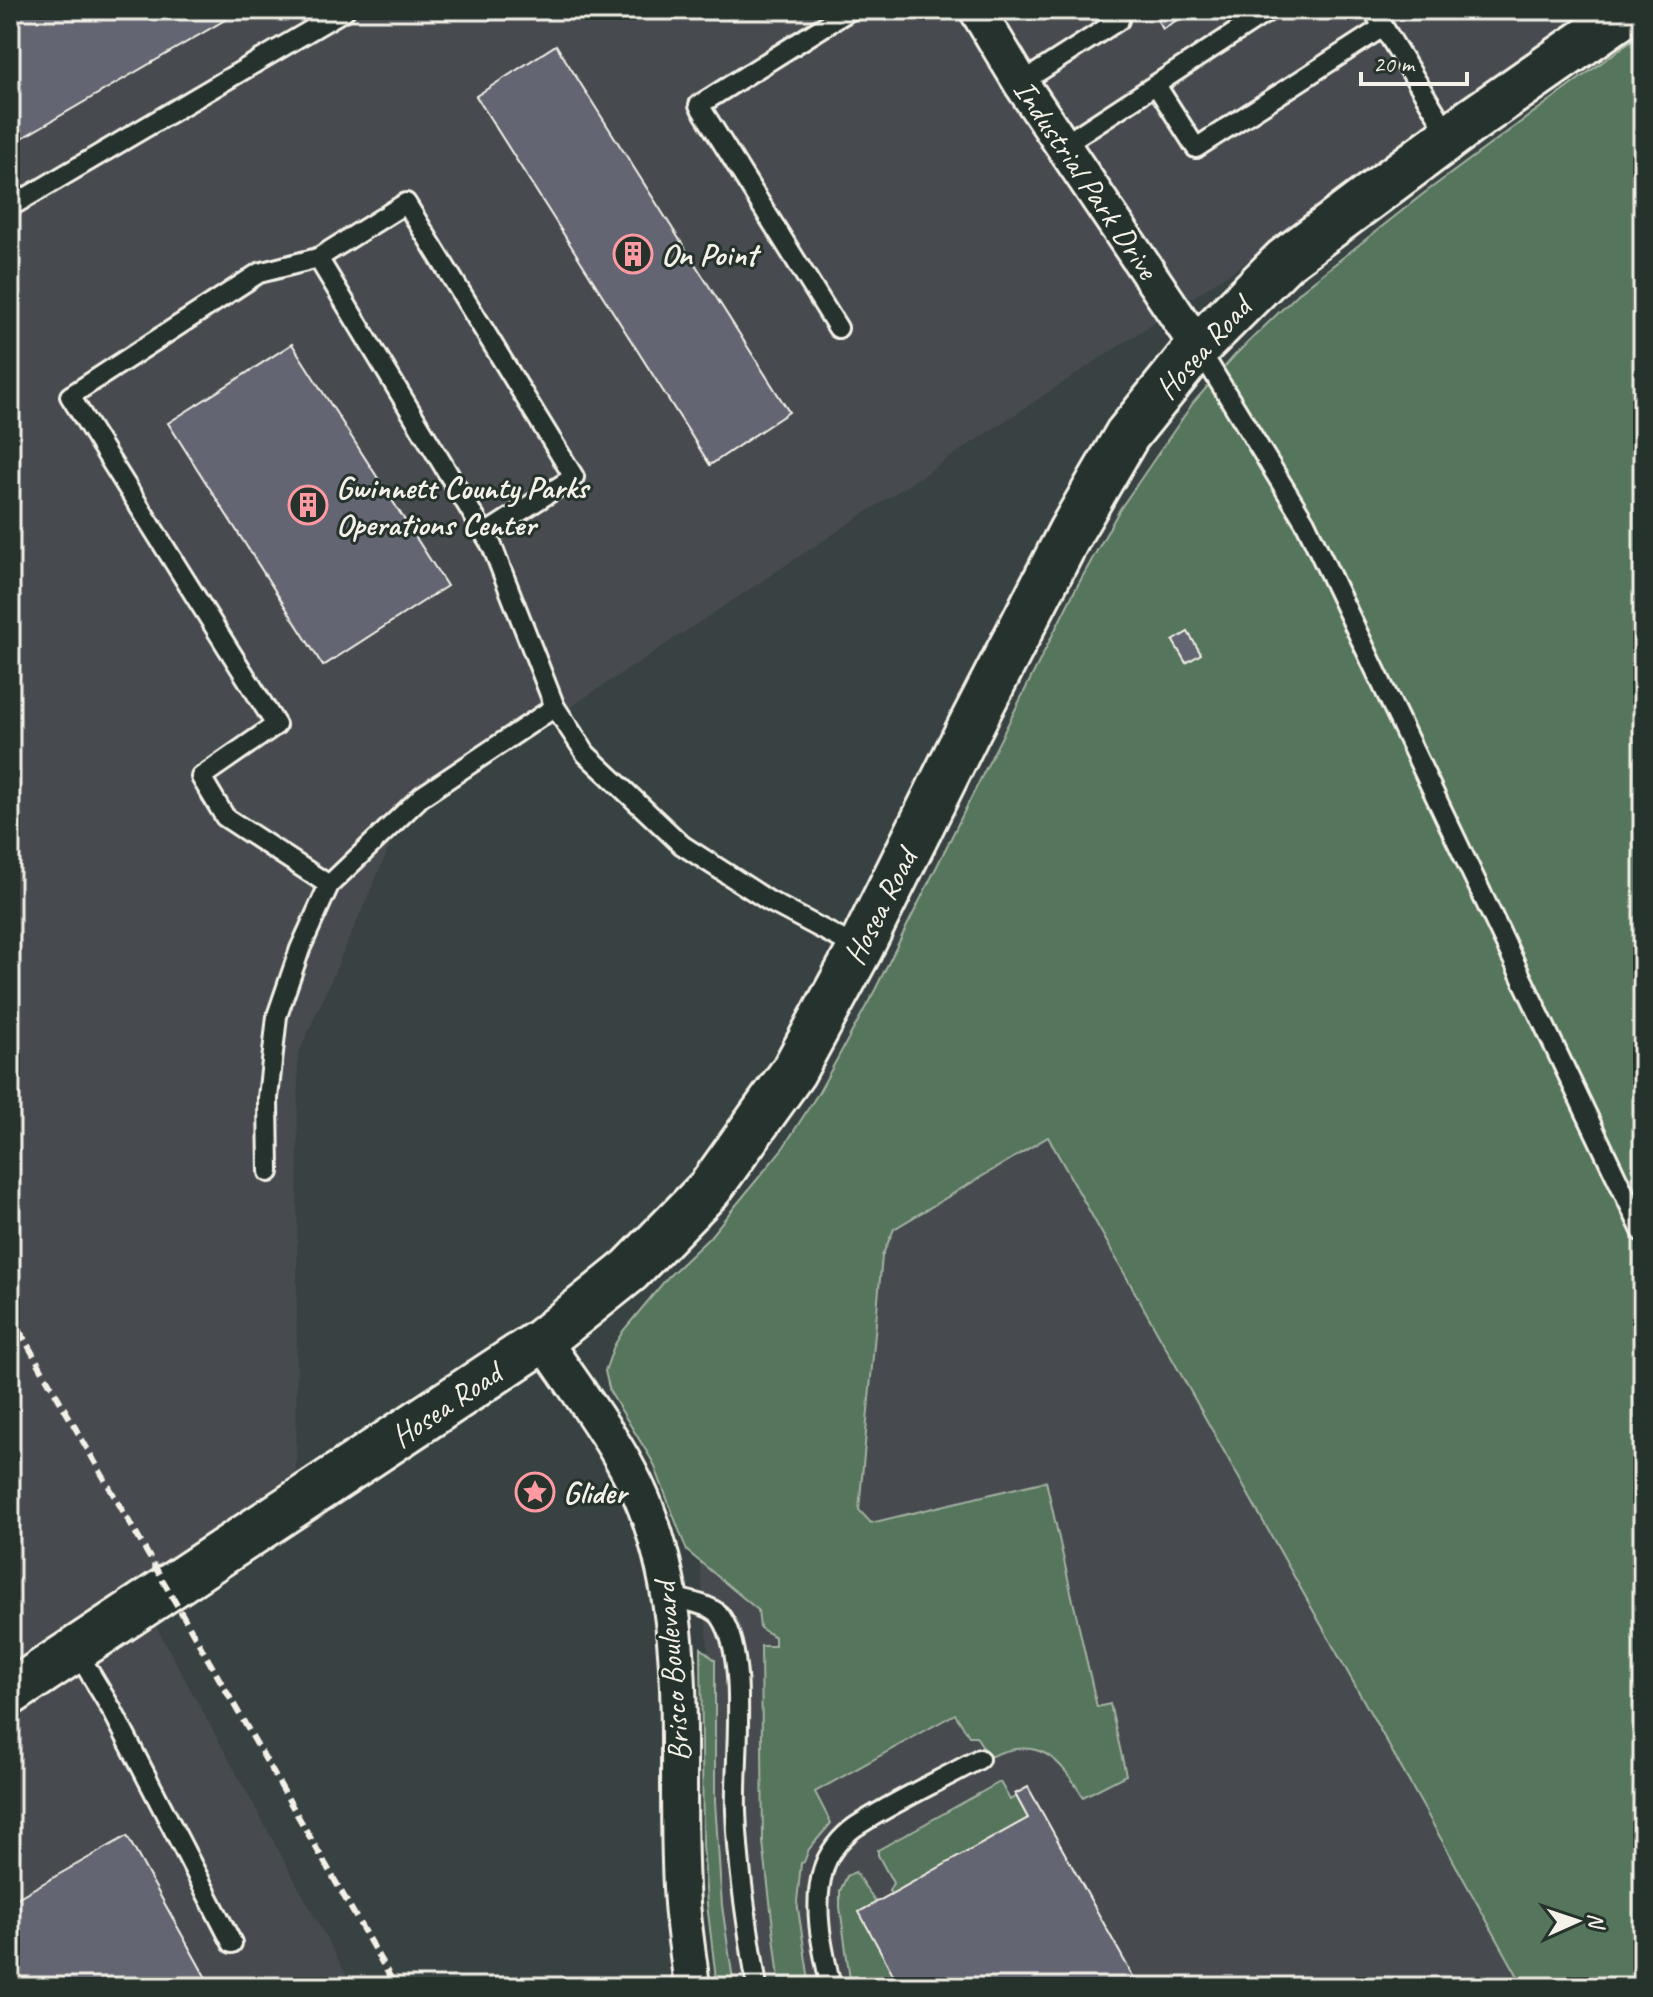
<svg xmlns="http://www.w3.org/2000/svg" width="1653" height="1997" viewBox="0 0 1653 1997" font-family="Caveat,sans-serif">
  <style>
    .built { fill: #464c50 }
    .green { fill: #55745c; stroke: #a4b2a2; stroke-width: 2 }
    .building { fill: #646572; stroke: #f4f1e8; stroke-width: 2 }
    .lines { fill: none; stroke-linecap: round; stroke-linejoin: round }
    .lane-casing { stroke: #f4f1e8; stroke-width: 24 }
    .street-casing { stroke: #f4f1e8; stroke-width: 40 }
    .secondary-casing { stroke: #f4f1e8; stroke-width: 50 }
    .lane { stroke: #26332d; stroke-width: 18 }
    .street { stroke: #26332d; stroke-width: 34 }
    .secondary { stroke: #26332d; stroke-width: 44 }
    .rail { stroke: #f4f1e8; stroke-width: 6; stroke-dasharray: 12 6; stroke-linecap: butt }
    .labels { text-anchor: middle; dominant-baseline: central; stroke-width: 6; stroke-linejoin: round; paint-order: stroke }
    .street-label { font-size: 32px; fill: #f4f1e8; stroke: #26332d }
    .poi-label { font-size: 32px; font-weight: bold; fill: #f4f1e8; stroke: #26332d; text-anchor: start }
  </style>
  <rect width="100%" height="100%" fill="#394242"/>
  <filter id="ink" filterUnits="userSpaceOnUse"><feTurbulence type="fractalNoise" baseFrequency=".0125" numOctaves="2"/><feDisplacementMap in="SourceGraphic" scale="16" xChannelSelector="R" yChannelSelector="G"/><feConvolveMatrix kernelMatrix="1 2 1 2 8 2 1 2 1" color-interpolation-filters="sRGB"/></filter>
  <g filter="url(#ink)">
    <g class="built">
      <path d="M10 10H1629L402 818 298 1055 296 1495 140 1597 353 1987H10Z"/>
      <path d="M1047 725 1643 1987H729L715 1899 710 1666 699 1552Z"/>
    </g>
    <g class="green">
      <path d="M1643 32V1987H1524L1048 1137 894 1229 882 1256 859 1510 871 1523 1046 1481 1097 1707 1110 1704 1126 1775 1083 1797C1059 1757 1038 1735 989 1757L976 1736H969L955 1714 815 1792 831 1823 809 1849 804 1862 801 1863 797 1902 810 1987H780L763 1842 761 1646H775V1637L760 1628 758 1610 687 1551 653 1462 610 1392 605 1371 614 1346 623 1331 668 1277 709 1238 783 1148 819 1092 875 990 1074 592 1120 509 1193 403 1235 355 1302 290 1423 194Z"/>
      <path d="M701 1648 715 1660V1802L722 1906 734 1987H717L707 1904 703 1844Z"/>
      <path d="M1000 1782 1010 1800 1016 1796 1028 1818 891 1895 889 1891 893 1883 878 1855V1850Z"/>
      <path d="M855 1872 876 1903 900 1987H851L840 1907V1891L847 1876Z"/>
    </g>
    <g class="building">
      <path d="M10 10H242L10 145Z"/>
      <path d="M1151 10H1192L1163 29Z"/>
      <path d="M556 45 789 412 710 465 476 96Z"/>
      <path d="M292 344 447 586 323 666 168 423Z"/>
      <path d="M1188 632 1201 654 1186 663 1173 641Z"/>
      <path d="M1028 1787 1139 1987H900L859 1912 1028 1818 1015 1794Z"/>
      <path d="M127 1836 211 1987H10V1902Z"/>
    </g>
    <g class="lines">
      <g class="lane-casing">
        <g id="lane">
          <path d="M1373 10 1450 136"/>
          <path d="M1021 83 1119 20 1112 10"/>
          <path d="M1156 85 1196 148 1383 27"/>
          <path d="M1063 145 1270 10"/>
          <path d="M10 207 345 10"/>
          <path d="M318 258 259 273 70 396 276 725 201 777 225 817 329 885"/>
          <path d="M838 328 699 105 850 10"/>
          <path d="M1198 347 1305 522 1643 1233"/>
          <path d="M485 534 574 477 406 203 318 258 492 546 555 707 586 754 682 845 769 901 860 949"/>
          <path d="M269 1172 268 1098 277 1016 300 949 329 885 422 796 555 707"/>
          <path d="M671 1597C685 1601 712 1604 721 1617 749 1657 734 1761 736 1811 738 1870 748 1929 757 1987"/>
          <path d="M76 1650 112 1710 232 1943"/>
          <path d="M831 1987C823 1951 812 1908 823 1871 827 1854 841 1837 855 1827 893 1802 939 1781 979 1759"/>
        </g>
      </g>
      <g class="street-casing">
        <g id="street">
          <path d="M977 10 1021 83 1198 347"/>
          <path d="M543 1340C577 1390 623 1450 645 1506 695 1634 672 1769 682 1903 684 1931 689 1959 692 1987"/>
        </g>
      </g>
      <g class="secondary-casing">
        <path id="secondary" d="M10 1693 543 1340 630 1270 710 1188 793 1072 860 949 966 735 1071 531 1127 435 1198 347 1285 260 1468 123 1630 10"/>
      </g>
      <use href="#lane" class="lane"/>
      <use href="#street" class="street"/>
      <use href="#secondary" class="secondary"/>
      <path class="rail" d="M10 1314 396 1987"/>
    </g>
  </g>
  <defs>
    <g id="building-ring" transform="scale(2)"><circle r="9.5" fill="#26332d" stroke="#ff9aa2" stroke-width="1.5"/><path d="M-4-6H4V6H1V3H-1V6H-4ZM-2.5-4.3h1.7v1.8h-1.7ZM.8-4.3h1.7v1.8H.8ZM-2.5-1h1.7V.8h-1.7ZM.8-1h1.7V.8H.8Z" fill="#ff9aa2"/></g>
    <g id="sight-ring" transform="scale(2)"><circle r="9.5" fill="#26332d" stroke="#ff9aa2" stroke-width="1.5"/><path d="M0-6L1.8-2.2L6-1.7L2.9 1.2L3.7 5.4L0 3.3L-3.7 5.4L-2.9 1.2L-6-1.7L-1.8-2.2Z" fill="#ff9aa2"/></g>
  </defs>
  <g fill-rule="evenodd">
    <use href="#building-ring" x="633" y="254"/>
    <use href="#building-ring" x="308" y="505"/>
    <use href="#sight-ring" x="535" y="1492"/>
  </g>
  <g class="labels">
    <g class="street-label">
      <text transform="translate(1086 179) rotate(56)">Industrial Park Drive</text>
      <text transform="translate(1203 348) rotate(-48)">Hosea Road</text>
      <text transform="translate(880 907) rotate(-63)">Hosea Road</text>
      <text transform="translate(446 1405) rotate(-34)">Hosea Road</text>
      <text transform="translate(672 1672) rotate(-95)">Brisco Boulevard</text>
    </g>
    <g class="poi-label">
      <text x="661" y="254">On Point</text>
      <text x="336" y="487">Gwinnett County Parks<tspan x="336" dy="37">Operations Center</tspan></text>
      <text x="563" y="1492">Glider</text>
    </g>
  </g>
  <rect width="1653" height="1997" fill="none" stroke="#26332d" stroke-width="40"/>
  <rect x="20" y="20" width="1613" height="1957" fill="none" stroke="#f4f1e8" stroke-width="3" filter="url(#ink)"/>
  <g transform="translate(1577 1921) rotate(87)" stroke="#26332d" stroke-width="6" paint-order="stroke">
  <path d="M0-6L14 30L0 20L-14 30Z" fill="#f4f1e8"/>
  <text y="-12" font-size="22" font-weight="bold" text-anchor="middle" fill="#f4f1e8">N</text>
  </g>
  <path d="M1361 72v12h106v-12" fill="none" stroke="#f4f1e8" stroke-width="4"/>
  <text x="1373" y="72" font-size="24" fill="#f4f1e8" stroke="#26332d" stroke-width="6" paint-order="stroke">20 m</text>
</svg>
